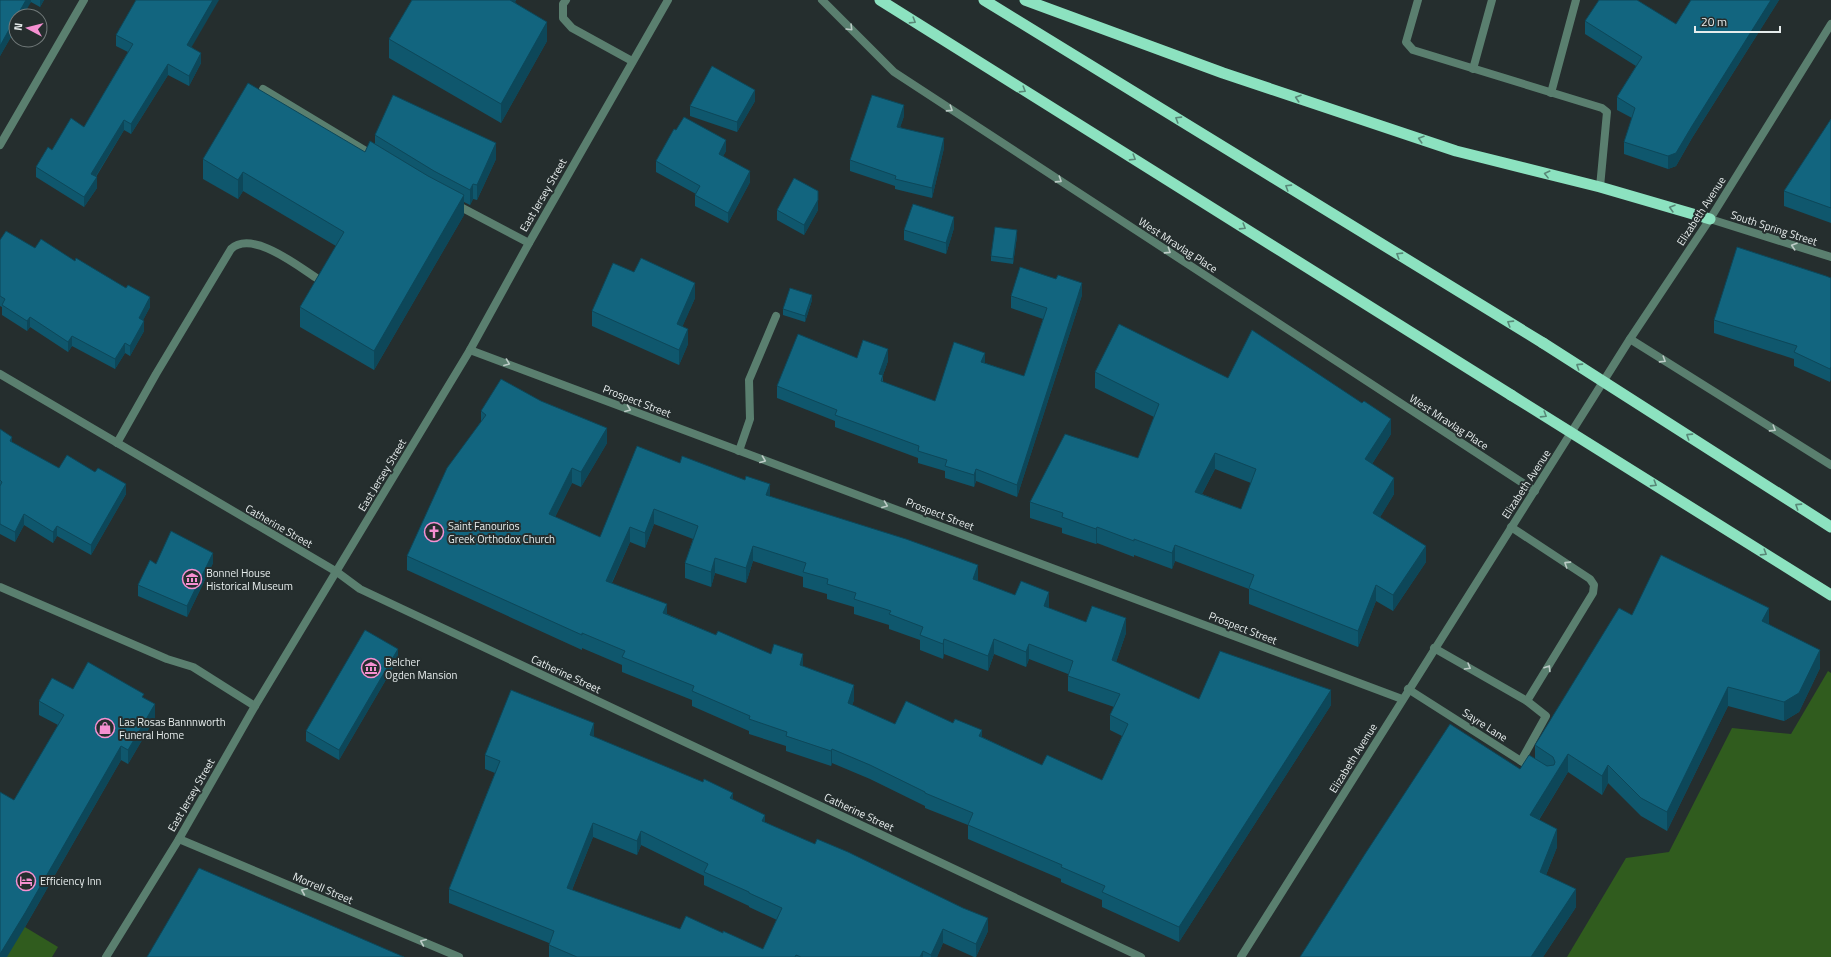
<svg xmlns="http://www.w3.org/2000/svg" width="1831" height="957" viewBox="0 0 1831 957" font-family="'Titillium Web',sans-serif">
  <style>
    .green { fill: #305c1e }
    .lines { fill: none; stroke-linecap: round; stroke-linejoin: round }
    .service { stroke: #5a7f6f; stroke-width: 8 }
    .minor { stroke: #5a7f6f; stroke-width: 8 }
    .tertiary { stroke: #5a7f6f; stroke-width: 8 }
    .trunk { stroke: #8ce2c0; stroke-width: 11 }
    .trunk-bridge { stroke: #8ce2c0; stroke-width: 11 }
    .wall { fill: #0f576d; fill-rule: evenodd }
    .shaded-wall { fill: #0d4759 }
    .building { fill: #12657f; stroke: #0d4759; fill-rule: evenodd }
    .oneway { stroke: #588877 }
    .oneway2 { stroke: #bccbc6 }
    .labels { text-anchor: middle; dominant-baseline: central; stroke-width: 4; stroke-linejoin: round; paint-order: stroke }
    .street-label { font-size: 11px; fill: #e6ecec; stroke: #252e2e }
    .poi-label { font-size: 11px; fill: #e6ecec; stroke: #252e2e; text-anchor: start }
  </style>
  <rect width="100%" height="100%" fill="#252e2e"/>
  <g class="green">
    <path d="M1828 671 1831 673V957H1567L1626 858 1669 852 1732 728 1791 734Z"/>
    <path d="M0 912 58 947 52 957H0Z"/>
  </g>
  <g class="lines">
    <g class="service">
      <path d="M566 0 563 4V18L572 28 632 61"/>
      <path d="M1418 0 1406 42 1413 50 1602 108 1607 112 1600 187"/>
      <path d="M1473 69 1492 0"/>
      <path d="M263 89 374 156"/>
      <path d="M1551 93 1576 0"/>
      <path d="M455 204 529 243"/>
      <path d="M1630 339 1831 465"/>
      <path d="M117 443 156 374 231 249C252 229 299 267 318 279"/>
      <path d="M739 451 750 419 749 380 776 316"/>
      <path d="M1511 527 1590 579 1594 585 1593 593 1527 701"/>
      <path d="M0 587 167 659 193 667 255 706"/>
      <path d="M1434 648 1527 701 1546 716 1521 761"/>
    </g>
    <g class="minor">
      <path d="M0 145 84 0"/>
      <path d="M470 350 1402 699"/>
      <path d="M0 374 337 572 360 589 1141 957"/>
      <path d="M1408 689 1532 768"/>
      <path d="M179 839 459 957"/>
    </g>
    <g class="tertiary">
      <path d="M822 0 894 72 1535 491"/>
      <path d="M1710 219 1831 257"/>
      <path d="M106 957 179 839 255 706 470 350 529 243 668 0"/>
      <path d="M1241 957 1630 339 1710 219 1831 24"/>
    </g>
    <g class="trunk">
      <path d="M880 0 1511 395"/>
      <path d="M984 0 1543 343"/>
      <path d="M1025 0 1223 73 1456 151 1600 187 1710 219"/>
    </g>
    <g class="trunk-bridge">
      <path d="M1543 343 1831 527"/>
      <path d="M1511 395 1831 595"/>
    </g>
  </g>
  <g class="wall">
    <path d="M0 0H44L40 7 31 2 16 16V28L0 56Z"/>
    <path d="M412 0H516L515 2 547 41 501 123 389 58V39Z"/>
    <path d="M1691 0H1779L1692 138 1676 166 1668 169 1624 154V142L1632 118 1617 110V97L1636 66 1585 34V21L1676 24Z"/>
    <path d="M116 35 192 47 201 63 189 86 168 75 131 134 124 130 96 177 97 188 84 207 36 177V167L52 150 84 127 128 52 116 46Z"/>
    <path d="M755 101 737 132 690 116V106Z"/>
    <path d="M904 116 900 127 944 148 932 198 895 189V186L850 171V160Z"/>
    <path d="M1831 119V223L1784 206V191Z"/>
    <path d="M375 135 496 159 477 200 473 199 470 205 464 202V215L374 370 300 327V307L336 246 243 191 238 199 203 179V159L365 152 375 144Z"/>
    <path d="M726 151 723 156 750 182 728 223 695 206V195L696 194 656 172V161Z"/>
    <path d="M777 210H818L804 235 777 220Z"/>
    <path d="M954 228 946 254 904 240V230Z"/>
    <path d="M1017 236 1013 264 991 261V256Z"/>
    <path d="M0 240 35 248 150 307 143 320 144 331 130 356 125 353 115 369 72 346 68 352 30 327 27 331 2 315V307L0 306Z"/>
    <path d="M634 272 695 298 682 327 688 344 679 365 592 326V311Z"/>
    <path d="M1831 278 1830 382 1794 366V359L1714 333V320Z"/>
    <path d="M1082 295 1017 497 976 481 974 487 945 478V471L918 463V458L835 427V421L777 398V386L857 358 888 361 883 375V382L935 401 985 363 1024 376 1043 319 1011 308V296Z"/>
    <path d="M812 300 805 322 783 315V309Z"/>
    <path d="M1095 372 1228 378 1391 434 1372 464 1394 494 1380 517 1426 562 1393 611 1376 601 1358 647 1249 604V589L1175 561 1172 569 1134 555V557L1097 543 1096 544 1062 533V528L1030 518V502L1138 458 1154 417 1095 388ZM1215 469 1251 483 1241 509 1202 494Z"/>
    <path d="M481 411 607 443 581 487 572 483 555 517 600 537 680 463 770 496 978 581 1015 595 1049 607V608L1086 622 1126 633 1116 662 1199 699 1331 705 1179 942 1102 907V900L1061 882V879L968 839V825L925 808V806L870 779 832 763 831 766 786 751V746L749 734V731L692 706V700L622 672V665L582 648V650L407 570V556L481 423ZM654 524 693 539 685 563V578L711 587 715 573 746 583 753 561 803 577V587L827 594V599L854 607V614L889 625V629L920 640V650L943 659 944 654 988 671 994 654 1026 667 1029 659 1068 674V691L1114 707 1110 715V730L1122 736 1102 780 1042 765 982 737 895 724 852 705 854 700 803 666 771 654 716 635 667 614 612 583 630 542 645 548Z"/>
    <path d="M0 429 12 443 59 468 126 494 91 555 57 536 53 543 24 525 15 542 0 534Z"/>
    <path d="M213 563 187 617 138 596V585L156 564Z"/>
    <path d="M1632 615 1769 624 1820 668 1799 712 1784 721 1728 706 1667 831 1641 816 1608 783 1602 795 1568 772 1539 820 1557 847 1546 875 1576 907 1543 957H1300L1520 769 1535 758V745Z"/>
    <path d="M398 659 339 760 306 741V731Z"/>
    <path d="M73 689 144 698 155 718 128 764 121 760 25 927 14 800 58 725 39 715V701Z"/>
    <path d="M594 737 733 800 765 822 988 931 976 957H974L943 943 937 957H549V943L449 903V889L495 773 485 769V755ZM593 837 637 855 641 845 704 876V885L749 906V907L777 920 763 949 723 933 680 929 572 890Z"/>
  </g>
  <g class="shaded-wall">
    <path d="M26 0H31V2L23 16H17Z"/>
    <path d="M40 0H44L40 7Z"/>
    <path d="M213 0H219L187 55V45Z"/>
    <path d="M507 0H516L507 17Z"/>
    <path d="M1771 0H1779L1692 138 1676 166 1668 169V156L1692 126Z"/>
    <path d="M16 17V28L0 56V46Z"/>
    <path d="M547 22V41L501 123V104Z"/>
    <path d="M201 53V63L189 86V76Z"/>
    <path d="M168 64V75L131 134V124Z"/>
    <path d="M755 90V101L737 132V122Z"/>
    <path d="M904 105V116L897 137V127Z"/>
    <path d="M124 120V130L91 184V174Z"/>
    <path d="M944 138V148L932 198V188Z"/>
    <path d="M726 140V151L719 164V154Z"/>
    <path d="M496 143V159L477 200V185Z"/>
    <path d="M750 171V182L728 223V213Z"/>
    <path d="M243 172V191L238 199V180Z"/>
    <path d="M97 177V188L84 207V197Z"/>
    <path d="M473 184V199L470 205V190Z"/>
    <path d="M464 195V215L374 370V351Z"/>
    <path d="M818 200V210L804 235V225Z"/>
    <path d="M954 217V228L946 254V243Z"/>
    <path d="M1017 230V236L1013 264V259Z"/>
    <path d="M695 283V298L677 339V324Z"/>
    <path d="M1082 283V295L1017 497V485Z"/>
    <path d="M812 295V300L805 322V316Z"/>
    <path d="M150 297V307L139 328V318Z"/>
    <path d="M30 317V327L27 331V321Z"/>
    <path d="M144 321V331L130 356V346Z"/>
    <path d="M688 329V344L679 365V350Z"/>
    <path d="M72 336V346L68 352V342Z"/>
    <path d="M125 343V353L115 369V359Z"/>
    <path d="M888 349V361L879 386V374Z"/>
    <path d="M985 353V364L981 362Z"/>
    <path d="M1831 367V380L1830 382V369Z"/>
    <path d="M1391 419V434L1365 475V459Z"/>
    <path d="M607 428V443L581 487V472Z"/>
    <path d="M12 437V447L10 441Z"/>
    <path d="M1215 453V469L1195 507V492Z"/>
    <path d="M572 468V483L549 529V514Z"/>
    <path d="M976 469V481L974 487V475Z"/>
    <path d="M1394 478V494L1373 529V513Z"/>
    <path d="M126 484V494L91 555V545Z"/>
    <path d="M770 484V499L766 495Z"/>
    <path d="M654 509V524L645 548V533Z"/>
    <path d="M24 514V525L15 542V532Z"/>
    <path d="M57 526V536L53 543V532Z"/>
    <path d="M630 527V542L606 595V581Z"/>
    <path d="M1097 527V543L1096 544V529Z"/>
    <path d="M1175 545V561L1172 569V553Z"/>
    <path d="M753 546V561L746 583V568Z"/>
    <path d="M1426 546V562L1393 611V595Z"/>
    <path d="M213 553V563L187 617V606Z"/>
    <path d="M715 558V573L711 587V572Z"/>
    <path d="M978 565V580L973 594V579Z"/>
    <path d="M1376 585V601L1358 647V631Z"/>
    <path d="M1049 592V607L1044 621V606Z"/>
    <path d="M667 604V619L663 613Z"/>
    <path d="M1769 608V627L1762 621Z"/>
    <path d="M1126 618V633L1112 674V660Z"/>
    <path d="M944 639V654L943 659V644Z"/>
    <path d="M994 639V654L988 671V656Z"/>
    <path d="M1029 644V659L1026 667V652Z"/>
    <path d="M398 649V659L339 760V750Z"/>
    <path d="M1820 650V668L1799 712 1784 721V702Z"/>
    <path d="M803 654V669L800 665Z"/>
    <path d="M854 685V700L848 718V703Z"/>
    <path d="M1728 687V706L1667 831V812Z"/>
    <path d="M1331 690V705L1179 942V927Z"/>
    <path d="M155 704V718L128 764V750Z"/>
    <path d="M594 723V737L590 735Z"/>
    <path d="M982 730V744L979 736Z"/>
    <path d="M121 746V760L25 927 7 957H0V954Z"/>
    <path d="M832 749V763L831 766V751Z"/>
    <path d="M1568 754V772L1530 834V815Z"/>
    <path d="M1608 765V783L1602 795V776Z"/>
    <path d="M733 793V807L730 798Z"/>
    <path d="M765 815V828L762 821Z"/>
    <path d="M593 823V837L567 902V888Z"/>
    <path d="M1557 829V847L1540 890V872Z"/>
    <path d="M641 831V845L637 855V841Z"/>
    <path d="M1576 889V907L1543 957H1531Z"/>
    <path d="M988 918V931L976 957V944Z"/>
    <path d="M943 929V943L937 957H931V955Z"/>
    <path d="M923 951V957H920Z"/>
  </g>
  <g class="building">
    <path d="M0 0H26L17 16H16V17L0 46Z"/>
    <path d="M136 0H213L187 45 201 53 189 76 168 64 131 124 124 120 91 174 97 177 84 197 36 167 48 147 52 150 71 118 84 127 133 44 116 35Z"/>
    <path d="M412 0H510L547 22 501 104 389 39Z"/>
    <path d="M1599 0H1637L1676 24 1691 0H1771L1692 126 1676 153 1668 156 1624 142 1635 108 1617 97 1642 57 1585 21Z"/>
    <path d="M712 66 755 90 737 122 690 106Z"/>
    <path d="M248 83 365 152 370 141 428 176 464 195 374 351 300 307 344 232 243 172 238 180 203 159Z"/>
    <path d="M393 95 496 143 477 185 473 184 470 190 434 171 375 135Z"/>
    <path d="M872 95 904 105 897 127 944 138 932 188 895 179 896 176 850 160Z"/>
    <path d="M684 117 726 140 719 154 750 171 728 213 695 195 700 186 656 161 674 129 676 130Z"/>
    <path d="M1831 119V208L1784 191Z"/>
    <path d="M794 178 818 191V200L804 225 777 210Z"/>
    <path d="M913 204 954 217 946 243 904 230Z"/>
    <path d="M995 227 1017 230 1013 259 991 256Z"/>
    <path d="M6 231 35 248 41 239 75 261 76 258 126 288 128 285 150 297 139 318 144 321 130 346 125 343 115 359 72 336 68 342 30 317 27 321 2 305 5 299 0 296V240Z"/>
    <path d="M1737 247 1826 276 1831 278V367L1830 369 1794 352 1797 346 1714 320Z"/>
    <path d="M641 258 695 283 677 324 688 329 679 350 592 311 613 263 634 272Z"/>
    <path d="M1020 267 1056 279 1058 275 1082 283 1017 485 976 469 974 475 945 466 947 460 918 451 919 446 835 415 837 410 777 386 798 334 857 358 863 340 888 349 879 374 883 375 881 381 935 401 954 342 985 353 981 362 1024 376 1047 308 1011 296Z"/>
    <path d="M790 288 812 295 805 316 783 309Z"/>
    <path d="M1119 324 1228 378 1252 330 1362 403 1364 401 1391 419 1365 459 1394 478 1373 513 1426 546 1393 595 1376 585 1358 631 1249 588 1254 575 1175 545 1172 553 1134 539V541L1097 527 1096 529 1062 517 1063 513 1030 502 1065 434 1138 458 1159 404 1095 372ZM1215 453 1256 469 1241 509 1195 492Z"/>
    <path d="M501 379 541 401 607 428 581 472 572 468 549 514 600 537 637 446 680 463 682 456 745 480 746 476 770 484 766 495 906 539 978 565 973 579 1015 595 1021 581 1049 592 1044 606 1086 622 1092 606 1126 618 1112 660 1199 699 1220 651 1331 690 1179 927 1102 892 1105 886 1061 867 1062 865 968 825 973 813 925 793V792L870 765 832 749 831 751 786 736 787 732 749 719 750 716 692 691 694 686 622 657 625 651 582 633V635L407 556 447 468 486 415 481 411ZM654 509 698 526 685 563 711 572 715 558 746 568 753 546 806 563 803 572 828 579 827 584 856 593 854 599 891 611 889 614 923 627 920 635 943 644 944 639 988 656 994 639 1026 652 1029 644 1073 661 1068 676 1120 694 1110 715 1128 724 1102 780 1047 755 1042 765 979 736 982 730 955 719 953 723 906 701 895 724 848 703 854 685 800 665 803 654 774 644 771 654 718 631 716 635 663 613 667 604 606 581 630 527 645 533Z"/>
    <path d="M0 429 12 437 10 441 59 468 67 455 95 472 98 468 126 484 91 545 57 526 53 532 24 514 15 532 0 524V486L2 482 0 480Z"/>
    <path d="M171 531 213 553 187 606 138 585 150 560 156 564Z"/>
    <path d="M1661 555 1769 608 1762 621 1820 650 1799 693 1784 702 1728 687 1667 812 1641 798 1608 765 1602 776 1568 754 1530 815 1557 829 1540 872 1576 889 1531 957H1300L1365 854 1450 724 1520 769 1529 755 1547 766 1554 765 1555 762 1553 757 1535 745 1619 608 1632 615Z"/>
    <path d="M365 630 398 649 339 750 306 731Z"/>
    <path d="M88 662 144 694 142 697 155 704 128 750 121 746 25 913 0 954V792L14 800 64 715 39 701 52 678 73 689Z"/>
    <path d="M511 690 594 723 590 735 703 782 704 779 733 793 730 798 765 815 762 821 815 844 817 839 848 852 963 908 988 918 976 944 943 929 931 955 923 951 920 957H801L796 955 795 957H577L549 945 554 931 449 889 500 761 485 755ZM593 823 637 841 641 831 708 864 704 872 749 892V893L782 908 763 949 723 931V933L686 916 680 929 567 888Z"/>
    <path d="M199 868 404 957H147Z"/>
  </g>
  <defs><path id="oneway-chevron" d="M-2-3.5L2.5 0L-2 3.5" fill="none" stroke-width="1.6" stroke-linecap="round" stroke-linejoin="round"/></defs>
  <g class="oneway">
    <use href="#oneway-chevron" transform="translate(913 21) rotate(32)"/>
    <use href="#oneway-chevron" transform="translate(1023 90) rotate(32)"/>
    <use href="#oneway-chevron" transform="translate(1298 98) rotate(-162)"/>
    <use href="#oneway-chevron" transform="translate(1178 119) rotate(-148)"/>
    <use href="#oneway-chevron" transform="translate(1421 139) rotate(-162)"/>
    <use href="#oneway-chevron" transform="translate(1133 158) rotate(32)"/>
    <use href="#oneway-chevron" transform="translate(1547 174) rotate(-166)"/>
    <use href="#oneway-chevron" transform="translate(1288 187) rotate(-148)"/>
    <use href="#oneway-chevron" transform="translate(1672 208) rotate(-164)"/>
    <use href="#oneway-chevron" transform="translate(1243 227) rotate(32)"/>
    <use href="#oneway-chevron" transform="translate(1399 255) rotate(-148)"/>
    <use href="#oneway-chevron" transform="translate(1510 323) rotate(-148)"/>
    <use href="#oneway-chevron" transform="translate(1579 366) rotate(-147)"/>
    <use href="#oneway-chevron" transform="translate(1544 415) rotate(32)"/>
    <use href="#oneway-chevron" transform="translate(1689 436) rotate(-147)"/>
    <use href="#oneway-chevron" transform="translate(1654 484) rotate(32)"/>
    <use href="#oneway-chevron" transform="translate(1798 506) rotate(-147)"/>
    <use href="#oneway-chevron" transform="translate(1764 553) rotate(32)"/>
  </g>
  <g class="oneway2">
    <use href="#oneway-chevron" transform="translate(850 28) rotate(45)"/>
    <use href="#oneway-chevron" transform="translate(950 109) rotate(33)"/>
    <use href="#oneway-chevron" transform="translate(1059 180) rotate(33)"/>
    <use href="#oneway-chevron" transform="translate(1794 246) rotate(-162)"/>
    <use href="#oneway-chevron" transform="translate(1168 251) rotate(33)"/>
    <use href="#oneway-chevron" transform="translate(1663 360) rotate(32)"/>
    <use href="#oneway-chevron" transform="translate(507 363) rotate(21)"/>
    <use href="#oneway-chevron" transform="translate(628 409) rotate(21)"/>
    <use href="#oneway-chevron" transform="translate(1773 429) rotate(32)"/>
    <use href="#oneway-chevron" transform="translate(763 460) rotate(21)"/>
    <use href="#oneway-chevron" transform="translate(885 505) rotate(21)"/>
    <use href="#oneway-chevron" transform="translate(1567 564) rotate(-147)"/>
    <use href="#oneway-chevron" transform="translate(1468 667) rotate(30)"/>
    <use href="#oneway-chevron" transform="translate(1548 668) rotate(-58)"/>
    <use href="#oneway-chevron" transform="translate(304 891) rotate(-157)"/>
    <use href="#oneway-chevron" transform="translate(423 942) rotate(-157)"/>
  </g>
  <defs>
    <g id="church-ring" transform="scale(1)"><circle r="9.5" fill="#252e2e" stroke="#f590d1" stroke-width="1.5"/><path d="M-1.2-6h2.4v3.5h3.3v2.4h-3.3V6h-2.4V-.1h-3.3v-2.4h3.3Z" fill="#f590d1"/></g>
    <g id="museum-ring" transform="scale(1)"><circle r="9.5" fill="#252e2e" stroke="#f590d1" stroke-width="1.5"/><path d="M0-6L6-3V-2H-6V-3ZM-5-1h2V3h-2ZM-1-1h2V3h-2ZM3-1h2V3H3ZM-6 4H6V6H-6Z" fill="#f590d1"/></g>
    <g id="shop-ring" transform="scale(1)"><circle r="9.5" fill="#252e2e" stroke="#f590d1" stroke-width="1.5"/><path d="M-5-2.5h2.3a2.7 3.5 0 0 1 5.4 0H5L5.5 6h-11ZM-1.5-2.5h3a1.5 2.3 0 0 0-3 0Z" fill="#f590d1"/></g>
    <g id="hotel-ring" transform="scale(1)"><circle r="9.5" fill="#252e2e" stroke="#f590d1" stroke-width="1.5"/><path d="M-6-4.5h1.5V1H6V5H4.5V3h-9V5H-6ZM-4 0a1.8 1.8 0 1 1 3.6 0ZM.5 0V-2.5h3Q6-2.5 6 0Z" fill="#f590d1"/></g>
  </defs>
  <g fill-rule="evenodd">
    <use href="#church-ring" x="434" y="532"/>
    <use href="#museum-ring" x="192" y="579"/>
    <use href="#museum-ring" x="371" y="668"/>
    <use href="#shop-ring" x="105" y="728"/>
    <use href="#hotel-ring" x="26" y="881"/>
  </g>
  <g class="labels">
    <g class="street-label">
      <text transform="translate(543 195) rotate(-60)">East Jersey Street</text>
      <text transform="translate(1701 211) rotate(-57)">Elizabeth Avenue</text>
      <text transform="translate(1774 228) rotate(18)">South Spring Street</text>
      <text transform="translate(1178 245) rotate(33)">West Mravlag Place</text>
      <text transform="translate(637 401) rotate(21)">Prospect Street</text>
      <text transform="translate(1449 422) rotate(33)">West Mravlag Place</text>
      <text transform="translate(382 475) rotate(-59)">East Jersey Street</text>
      <text transform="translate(1526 484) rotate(-57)">Elizabeth Avenue</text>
      <text transform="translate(940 514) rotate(21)">Prospect Street</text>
      <text transform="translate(279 526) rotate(30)">Catherine Street</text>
      <text transform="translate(1243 628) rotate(21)">Prospect Street</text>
      <text transform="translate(566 674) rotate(25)">Catherine Street</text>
      <text transform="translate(1485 725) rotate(33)">Sayre Lane</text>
      <text transform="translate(1353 758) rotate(-58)">Elizabeth Avenue</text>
      <text transform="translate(191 795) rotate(-60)">East Jersey Street</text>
      <text transform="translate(859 812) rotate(25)">Catherine Street</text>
      <text transform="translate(323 888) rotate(23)">Morrell Street</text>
    </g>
    <g class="poi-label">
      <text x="448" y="526">Saint Fanourios<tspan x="448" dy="13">Greek Orthodox Church</tspan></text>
      <text x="206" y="573">Bonnel House<tspan x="206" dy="13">Historical Museum</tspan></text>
      <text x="385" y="662">Belcher<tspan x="385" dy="13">Ogden Mansion</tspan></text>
      <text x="119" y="722">Las Rosas Bannnworth<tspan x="119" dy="13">Funeral Home</tspan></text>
      <text x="40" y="881">Efficiency Inn</text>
    </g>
  </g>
  <g transform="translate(28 28) rotate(277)"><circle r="19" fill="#252e2e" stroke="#727a7a"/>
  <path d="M0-3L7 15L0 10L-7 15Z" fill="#f590d1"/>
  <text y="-6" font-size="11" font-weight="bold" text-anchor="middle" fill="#e6ecec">N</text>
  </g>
  <path d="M1695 26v6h85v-6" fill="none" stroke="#e6ecec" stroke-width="2"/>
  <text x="1701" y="26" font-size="12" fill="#e6ecec" stroke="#252e2e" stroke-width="3" paint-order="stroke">20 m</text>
</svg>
